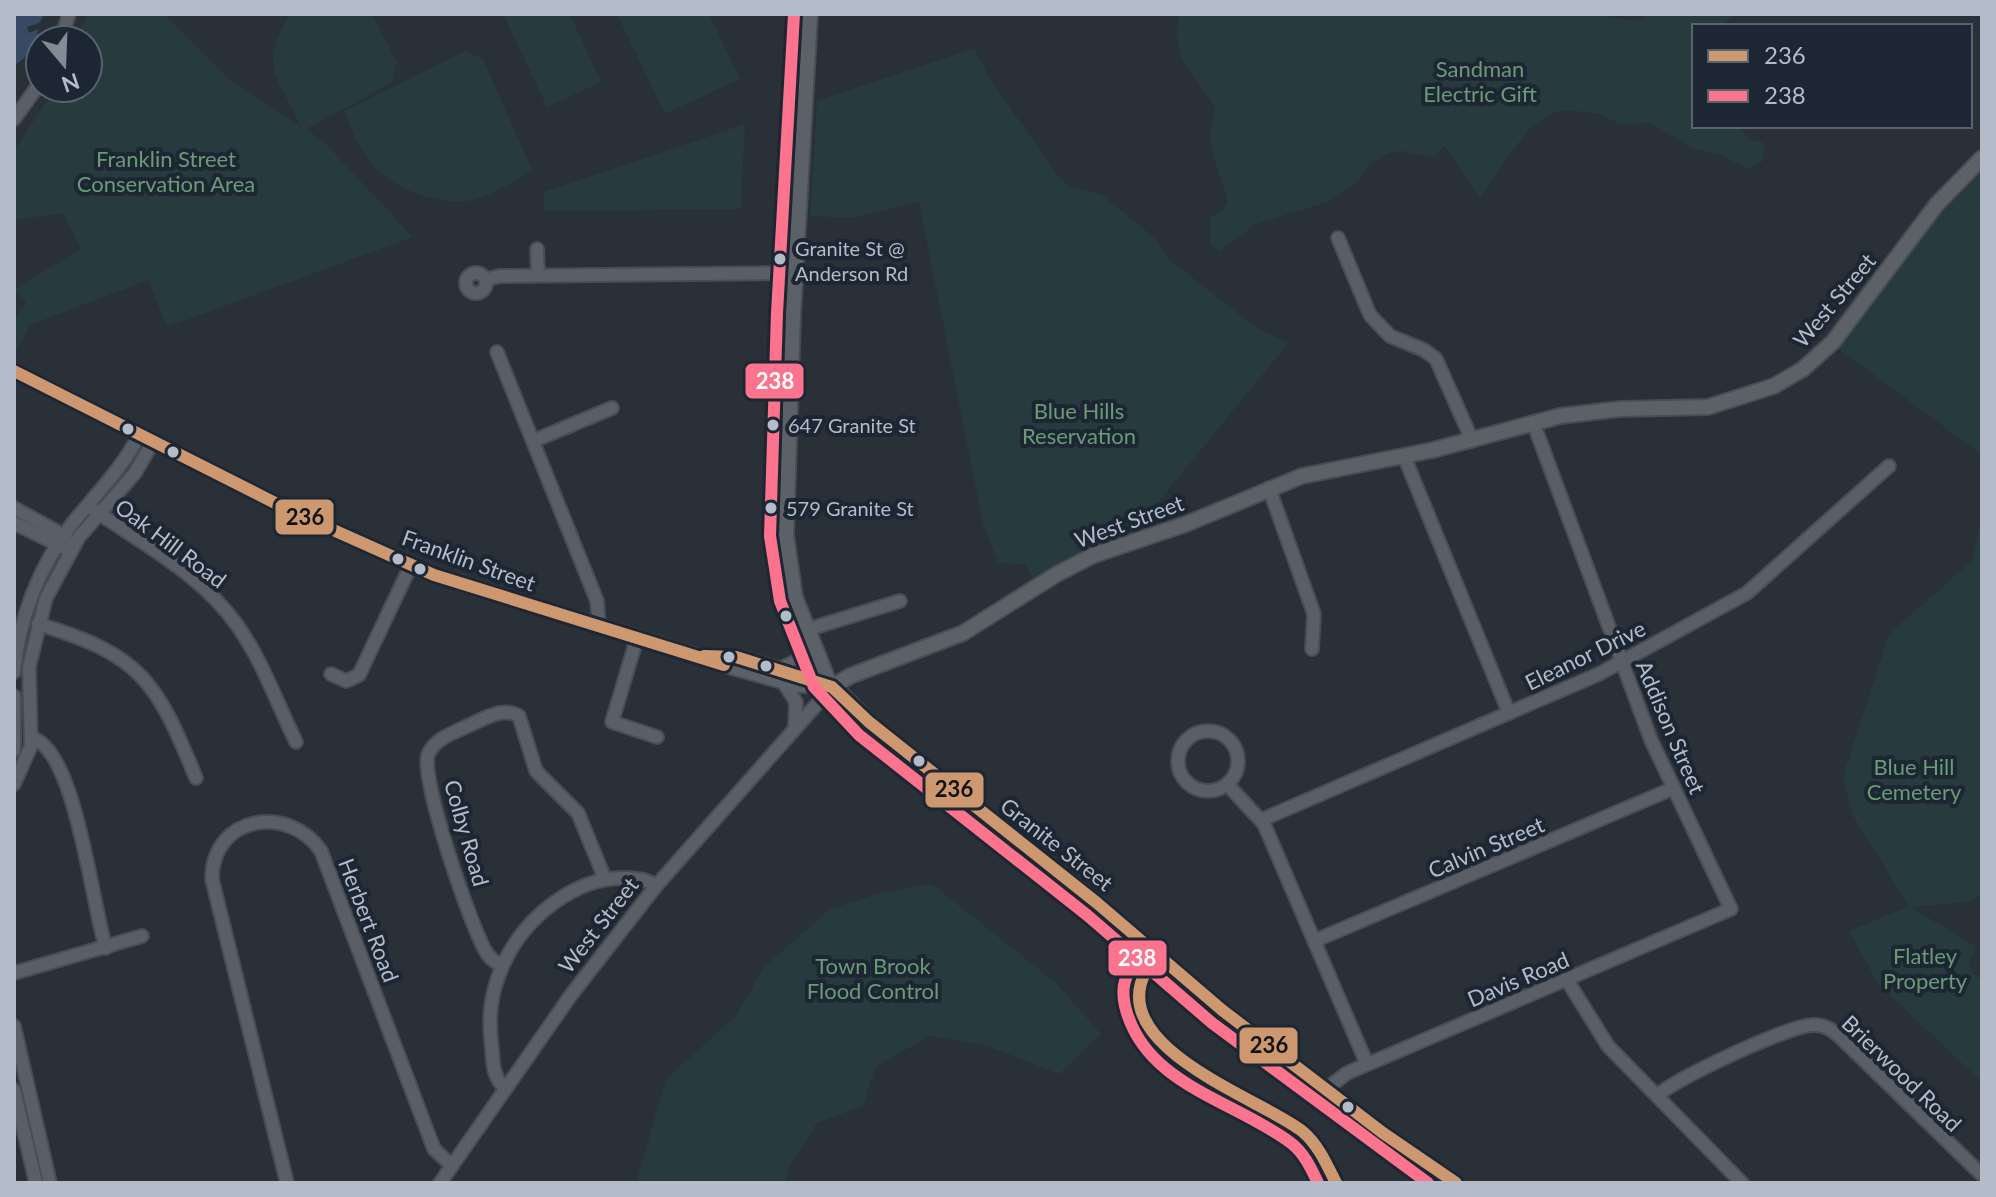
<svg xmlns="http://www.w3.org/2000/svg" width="1996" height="1197" viewBox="0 0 1996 1197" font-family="Lato,sans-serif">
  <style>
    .green { fill: #273a3e }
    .water { fill: #384963 }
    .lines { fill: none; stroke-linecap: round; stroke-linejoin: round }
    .minor-casing { stroke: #484c53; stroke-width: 16 }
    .major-casing { stroke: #484c55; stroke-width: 18 }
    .minor { stroke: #5a5e66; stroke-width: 12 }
    .major { stroke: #5c6168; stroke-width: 14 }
    .bus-1-casing { stroke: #1d2633; stroke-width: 18 }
    .bus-2-casing { stroke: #1d2633; stroke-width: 18 }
    .bus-1 { stroke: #cd976f; stroke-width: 12 }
    .bus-2 { stroke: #fc738d; stroke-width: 12 }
    .bus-dot { fill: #b4bcc9; stroke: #1d2633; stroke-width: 3 }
    .labels { text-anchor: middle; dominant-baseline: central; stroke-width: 8; stroke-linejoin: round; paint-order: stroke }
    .bus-label { font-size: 20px; fill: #b4bcc9; stroke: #1d2633; text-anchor: start }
    .park-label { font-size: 22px; fill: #6b9a76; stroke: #1d2633 }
    .street-label { font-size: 22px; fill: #b4bcc9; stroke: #1d2633 }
    .line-badge { stroke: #1d2633; stroke-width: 3 }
    .badge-label { font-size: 22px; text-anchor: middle; font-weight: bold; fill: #fff }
    .pale-badge-label { font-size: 22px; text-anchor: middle; font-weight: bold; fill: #111 }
  </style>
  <rect width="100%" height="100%" fill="#2a3038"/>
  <g class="green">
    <path d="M88 14H164L230 80 301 127C281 78 255 70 290 14H372L397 62 392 83 306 129 323 141 413 237 167 327 148 280 30 325 14 356V319L26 302 14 289 81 249 63 213 14 220V151L55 88H88V40H76Z"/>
    <path d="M503 14H570L601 82 547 107Z"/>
    <path d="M617 14H709L740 79 665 114Z"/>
    <path d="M1179 14H1609L1607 17 1635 21 1650 14H1734L1721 26H1694V126H1737L1749 139 1764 143 1763 161 1748 169 1723 156 1691 147 1649 123 1619 124 1600 114 1567 110 1554 112 1529 128 1480 197 1444 146 1434 158 1402 151 1389 153 1371 163 1359 181 1329 201 1254 225 1219 252 1210 244V218L1223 210 1228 201 1212 151 1210 134 1215 107 1182 59 1176 36Z"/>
    <path d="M974 48 991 80 1059 178 1071 187 1101 194 1156 239 1170 260 1257 328 1288 343 1160 500 1153 528 1090 548 1033 579 1025 564 998 563 983 523 919 202 851 218 810 216 817 101Z"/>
    <path d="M465 51 483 59 532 170C513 182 494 194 472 200 454 204 435 200 418 194 375 179 359 152 344 111Z"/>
    <path d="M745 124 741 209 544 211V192Z"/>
    <path d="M1982 169V455L1838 348 1943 208Z"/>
    <path d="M1982 513V895L1969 902 1911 907 1976 947 1969 964 1973 974 1982 980V1082L1879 985 1849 931 1909 906 1852 814 1843 777 1889 634 1973 560Z"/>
    <path d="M932 884 1056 983 1101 1034 1059 1074 988 1046 930 1036 876 1066 863 1106 817 1123 789 1167 785 1183H636L666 1079 736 1016 764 967 830 909 881 893Z"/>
  </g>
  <path class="water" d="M14 14 44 15 39 23 27 27 29 33 38 29C37 46 28 56 14 66Z"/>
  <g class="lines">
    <g class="minor-casing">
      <g id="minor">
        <path d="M61 40 69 14"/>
        <path d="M14 119 40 83"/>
        <path d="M1338 238 1370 315 1390 336 1424 350 1436 359 1472 440"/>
        <path d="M537 249 538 275"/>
        <circle cx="476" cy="283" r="10"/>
        <path d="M488 279 500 276 796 273"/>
        <path d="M497 352 597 601 599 627"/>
        <path d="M533 441 612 408"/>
        <path d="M1404 456 1509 713"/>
        <path d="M1269 488 1314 614 1312 649"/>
        <path d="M88 506C140 542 200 573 237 625 262 660 277 703 296 742"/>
        <path d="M14 508 56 531 68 542"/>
        <path d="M14 523 65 548"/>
        <path d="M38 624C141 655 156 680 196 778"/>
        <path d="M806 630 900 601"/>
        <path d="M637 638 612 722 657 737"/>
        <path d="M14 672C19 619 39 566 72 524 96 494 122 469 139 435"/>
        <path d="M331 674 346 681 359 675 411 565"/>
        <path d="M783 682 796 702 795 726"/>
        <path d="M14 696V750"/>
        <circle cx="1208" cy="761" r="30"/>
        <path d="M32 738C76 750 92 906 106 948"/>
        <path d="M14 784 31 746 29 667 46 598 79 537 135 473 153 442"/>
        <path d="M1227 784 1264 824 1367 1064"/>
        <path d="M1261 820 1599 674 1747 593 1889 466"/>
        <path d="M1314 941 1674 788"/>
        <path d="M502 965C496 963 492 960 488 955 472 932 420 778 428 755 434 738 458 731 472 724 487 717 504 707 519 716L536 771 578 813 605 879"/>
        <path d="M14 973 142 936"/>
        <path d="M1567 980 1608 1046 1742 1183"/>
        <path d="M14 1026 50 1183"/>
        <path d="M505 1088C493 1077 493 1064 492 1049 488 1019 490 993 503 965 524 918 575 876 627 878 639 879 647 879 656 886"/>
        <path d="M14 1090 36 1183"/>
        <path d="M1325 1090 1347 1073 1731 909 1651 740 1533 422"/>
        <path d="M1657 1096C1676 1078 1786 1027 1812 1025 1824 1024 1832 1030 1840 1037L1982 1175"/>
        <path d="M287 1183 212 879C212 815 289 804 321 851L434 1149 452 1166"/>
        <path d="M440 1183 571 995 656 886 832 687"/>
      </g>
    </g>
    <g class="major-casing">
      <g id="major">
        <path d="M810 14 793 314 786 535 795 597 828 680 869 722 1097 903 1222 1010 1383 1133 1456 1183"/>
        <path d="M14 371 293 512 434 575 732 667 793 684 832 687"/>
        <path d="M710 656 736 657 825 683"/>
        <path d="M782 669 802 659 808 636"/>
        <path d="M832 687 850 676 963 633 1057 574 1094 555 1186 524 1302 476 1433 450 1560 416 1620 409 1708 407 1774 386 1803 369 1833 342 1937 204 1982 158"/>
      </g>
    </g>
    <use href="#minor" class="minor"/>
    <use href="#major" class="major"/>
    <g class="bus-1-casing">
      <g id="bus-1">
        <path d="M14 371 293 512 434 575 724 665"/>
        <path d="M704 656 736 657 832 687 869 722 1097 903 1222 1010 1383 1133 1456 1183"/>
        <path d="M1165 962 1145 973C1107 1048 1261 1099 1302 1131 1318 1144 1327 1165 1336 1183"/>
      </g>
    </g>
    <g class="bus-2-casing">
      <g id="bus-2">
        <path d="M794 14 777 313 770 536 780 601 814 687 859 735 1087 915 1212 1023 1428 1183"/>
        <path d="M1157 948C1134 961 1118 976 1125 1006 1144 1085 1234 1100 1291 1143 1304 1153 1311 1168 1318 1183"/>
      </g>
    </g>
    <use href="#bus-1" class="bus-1"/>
    <use href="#bus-2" class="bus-2"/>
  </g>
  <g class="bus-dot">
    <circle cx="780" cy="259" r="7"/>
    <circle cx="773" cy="425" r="7"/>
    <circle cx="128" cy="429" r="7"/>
    <circle cx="173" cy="452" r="7"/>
    <circle cx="771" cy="508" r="7"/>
    <circle cx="398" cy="559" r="7"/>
    <circle cx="420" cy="569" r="7"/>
    <circle cx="786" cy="616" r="7"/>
    <circle cx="729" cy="657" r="7"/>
    <circle cx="766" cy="666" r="7"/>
    <circle cx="919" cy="761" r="7"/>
    <circle cx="1348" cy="1107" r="7"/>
  </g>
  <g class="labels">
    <g class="bus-label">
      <text x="795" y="248">Granite St @<tspan x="795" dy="25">Anderson Rd</tspan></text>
      <text x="788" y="425">647 Granite St</text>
      <text x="786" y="508">579 Granite St</text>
    </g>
    <g class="park-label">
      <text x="1480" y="68">Sandman<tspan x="1480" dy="25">Electric Gift</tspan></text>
      <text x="166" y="158">Franklin Street<tspan x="166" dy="25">Conservation Area</tspan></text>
      <text x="1079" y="410">Blue Hills<tspan x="1079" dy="25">Reservation</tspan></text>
      <text x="1914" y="766">Blue Hill<tspan x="1914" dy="25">Cemetery</tspan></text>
      <text x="1925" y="955">Flatley<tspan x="1925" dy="25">Property</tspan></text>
      <text x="873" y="965">Town Brook<tspan x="873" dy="25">Flood Control</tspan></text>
    </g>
    <g class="street-label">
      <text transform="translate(1834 300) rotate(-50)">West Street</text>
      <text transform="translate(1129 521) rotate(-20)">West Street</text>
      <text transform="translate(171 543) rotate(37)">Oak Hill Road</text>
      <text transform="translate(469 560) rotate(20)">Franklin Street</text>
      <text transform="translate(1585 655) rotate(-26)">Eleanor Drive</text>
      <text transform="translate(1671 727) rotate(67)">Addison Street</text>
      <text transform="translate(467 833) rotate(74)">Colby Road</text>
      <text transform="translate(1057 844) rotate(38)">Granite Street</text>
      <text transform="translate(1486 847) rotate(-23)">Calvin Street</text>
      <text transform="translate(369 920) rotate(69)">Herbert Road</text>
      <text transform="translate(598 925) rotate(-52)">West Street</text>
      <text transform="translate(1518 979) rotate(-23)">Davis Road</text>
      <text transform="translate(1902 1073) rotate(44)">Brierwood Road</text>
    </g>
  </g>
  <g class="line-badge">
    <rect x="744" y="362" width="61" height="38" rx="8" fill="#fc738d"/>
    <rect x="274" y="498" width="61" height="38" rx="8" fill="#cd976f"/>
    <rect x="924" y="771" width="61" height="38" rx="8" fill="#cd976f"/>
    <rect x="1107" y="939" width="61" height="38" rx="8" fill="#fc738d"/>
    <rect x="1238" y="1026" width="61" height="39" rx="8" fill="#cd976f"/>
  </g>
  <g class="badge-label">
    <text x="775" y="389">238</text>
    <text x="1137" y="966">238</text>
  </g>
  <g class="pale-badge-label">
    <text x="305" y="525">236</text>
    <text x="954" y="797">236</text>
    <text x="1269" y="1053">236</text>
  </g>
  <rect width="1996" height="1197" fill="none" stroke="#b4bcc9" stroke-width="32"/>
  <rect x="1692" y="24" width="280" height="104" fill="#1d2633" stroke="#59626f" stroke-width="2"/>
  <rect x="1708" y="50" width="40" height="12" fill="#cd976f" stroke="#59626f" stroke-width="2"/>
  <text x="1764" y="64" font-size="24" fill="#b4bcc9">236</text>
  <rect x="1708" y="90" width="40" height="12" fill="#fc738d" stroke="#59626f" stroke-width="2"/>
  <text x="1764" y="104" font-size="24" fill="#b4bcc9">238</text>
  <g transform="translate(64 64) rotate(161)"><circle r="38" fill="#1d2633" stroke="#59626f" stroke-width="2"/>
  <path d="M0-6L14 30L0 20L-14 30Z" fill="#848b96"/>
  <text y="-12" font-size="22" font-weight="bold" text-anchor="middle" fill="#b4bcc9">N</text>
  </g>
</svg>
